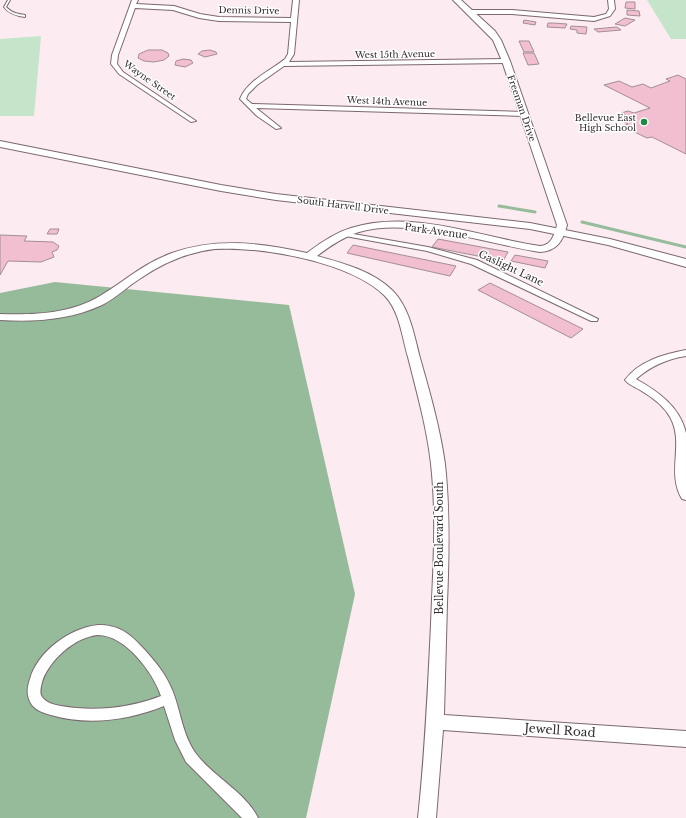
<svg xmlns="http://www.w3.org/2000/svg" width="686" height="818" viewBox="0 0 686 818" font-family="'Libre Baskerville',serif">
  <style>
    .green { fill: #c4e5c9 }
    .forest { fill: #95bb9b }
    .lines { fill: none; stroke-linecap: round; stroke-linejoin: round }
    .stream { stroke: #96bc9c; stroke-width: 3 }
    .building { fill: #f1bfcf; stroke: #a38e95 }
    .service-casing { stroke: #7b686e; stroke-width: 2 }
    .minor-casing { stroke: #7b686e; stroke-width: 2 }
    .tertiary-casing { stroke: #7b686e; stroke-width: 2 }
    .secondary-casing { stroke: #7b686e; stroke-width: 2 }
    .service { fill: #fff; fill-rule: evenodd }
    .minor { fill: #fff; fill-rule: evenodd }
    .tertiary { fill: #fff; fill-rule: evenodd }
    .secondary { fill: #fff; fill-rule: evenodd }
    .poi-dot { fill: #1d8a41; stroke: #fff; stroke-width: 1.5 }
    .labels { text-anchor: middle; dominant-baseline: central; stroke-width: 3; stroke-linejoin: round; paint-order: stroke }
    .far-street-label { font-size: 9px; fill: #332b2e; stroke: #fff }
    .far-poi-label { font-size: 9px; fill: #332b2e; stroke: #fff; text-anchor: end }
    .street-label { font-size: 10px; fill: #332b2e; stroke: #fff }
    .near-street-label { font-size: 12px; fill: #332b2e; stroke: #fff }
  </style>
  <rect width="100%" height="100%" fill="#fcebf0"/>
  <g class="green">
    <path d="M647 0H686V39H671Z"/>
    <path d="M41 36 34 116H0V39Z"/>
  </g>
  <path class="forest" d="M55 282 289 305 355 594 306 818H0V293Z"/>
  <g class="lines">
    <g class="stream">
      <path d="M499 206 535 212"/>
      <path d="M582 222 686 247"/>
    </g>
  </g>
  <g class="building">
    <path d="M626 2H635V9L625 8Z"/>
    <path d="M627 10 639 11 640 16 627 15Z"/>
    <path d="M625 18 635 20 625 26 615 24Z"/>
    <path d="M524 20 536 22 535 25 523 23Z"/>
    <path d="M548 23H553L567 24 565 28 547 27Z"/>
    <path d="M571 26 587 27 586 34 577 33V30L570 29Z"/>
    <path d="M617 27 621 30 598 32 594 29Z"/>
    <path d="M519 41H529L534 52H524Z"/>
    <path d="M148 50H162L168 53 169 56 164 60 154 62 144 61 138 58 139 54Z"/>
    <path d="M210 50 216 52 217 54 205 57 198 54 202 51Z"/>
    <path d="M523 53H534L539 64 528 65Z"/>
    <path d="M183 59 191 60 193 63 185 67 175 65 176 61Z"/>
    <path d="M678 75 686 79V154L652 137 647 138 622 126 628 124 617 118 626 115 621 113 628 111 634 113 650 108 604 85 619 81 632 87 643 84 651 88 670 81 666 79Z"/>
    <path d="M50 229H59L57 234H47Z"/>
    <path d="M0 235 27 236 24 241 53 242 59 246 57 250 52 252 54 257 41 262 8 261 0 275Z"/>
    <path d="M438 239 508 252 503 261 432 247Z"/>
    <path d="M353 245 456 266 450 276 347 253Z"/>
    <path d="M515 255 548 261 545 268 511 261Z"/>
    <path d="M490 283 583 329 571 338 478 290Z"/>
  </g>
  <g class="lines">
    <g class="service-casing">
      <path id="service" d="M8 0H10L6 7C12 13 18 14 25 15V17C17 16 9 14 4 7Z"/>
    </g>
    <g class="minor-casing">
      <g id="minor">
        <path d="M132 0H138L136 4 174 6 200 14 219 17 291 18 293 0H299L294 54 289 62 506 59 509 61 506 63 284 66 257 85 248 94 246 99 252 104 524 112 527 114 524 116 256 108 281 128 276 129 257 116 240 99C248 80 270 71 285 59L288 54 291 22 219 21 199 18 173 10 135 8 118 55 117 64 123 72 196 121 191 122 119 74 111 64 112 55Z"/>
        <path d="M608 0H614L615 9 610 16 594 21 512 14H469L466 12 469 10H512L594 17 606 14 609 9Z"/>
        <path d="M342 232 428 247 477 260 598 319 597 321H591L471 264 427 251 345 236H342Z"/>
        <path d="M686 350V356C667 359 651 366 636 379 659 392 680 407 686 433V500L682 499C666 472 685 443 670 417 664 406 652 397 640 390 635 387 629 385 625 380 639 361 664 354 686 350Z"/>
        <path d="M98 625C119 625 129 633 142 647 155 661 166 674 173 692 181 713 183 737 197 755 213 776 247 794 258 818H242L186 762 175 740 164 706C130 720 87 726 51 715 44 713 37 711 32 705 26 696 27 688 30 679 38 651 70 628 98 625ZM98 635C125 635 153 672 161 696 130 708 94 712 61 706 55 705 46 703 42 697 39 693 41 687 42 682 49 660 75 637 98 635Z"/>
      </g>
    </g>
    <g class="tertiary-casing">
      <path id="tertiary" d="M453 0H461L495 31 501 40 510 61 567 225C563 241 557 251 540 252 487 244 411 217 359 232 343 237 330 246 317 256 343 263 373 271 393 291 410 309 414 335 420 358 430 393 440 428 445 464 450 510 449 557 447 603 446 640 445 678 444 715L686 731V747L443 730 436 818H418C425 754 428 689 431 624 433 571 437 517 431 464 427 428 417 393 408 357 402 337 400 312 385 296 351 262 261 246 215 249 188 252 163 263 141 278 128 286 116 298 102 305 70 320 35 322 0 320V314C34 315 70 314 100 296 125 281 144 263 172 253 217 237 262 243 307 253 320 243 335 233 351 228 413 209 479 237 540 246 552 245 554 235 557 225L502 61 493 40Z"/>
    </g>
    <g class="secondary-casing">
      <path id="secondary" d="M0 141 221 185 276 194 530 223 610 239 686 259V267L608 245 530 229 276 200 221 191 0 147Z"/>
    </g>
    <use href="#service" class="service"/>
    <use href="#minor" class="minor"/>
    <use href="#tertiary" class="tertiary"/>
    <use href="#secondary" class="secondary"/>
  </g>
  <circle class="poi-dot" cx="644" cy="122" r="4"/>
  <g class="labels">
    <g class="far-street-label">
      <text transform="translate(249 10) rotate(1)">Dennis Drive</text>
      <text transform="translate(395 54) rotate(-1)">West 15th Avenue</text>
      <text transform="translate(150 80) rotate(35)">Wayne Street</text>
      <text transform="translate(387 101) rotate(2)">West 14th Avenue</text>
      <text transform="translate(522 108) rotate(71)">Freeman Drive</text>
      <text transform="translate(343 205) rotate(7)">South Harvell Drive</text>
    </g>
    <g class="far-poi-label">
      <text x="636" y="117">Bellevue East<tspan x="636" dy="10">High School</tspan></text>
    </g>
    <g class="street-label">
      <text transform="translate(436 231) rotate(8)">Park Avenue</text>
      <text transform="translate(511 268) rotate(25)">Gaslight Lane</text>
      <text transform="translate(439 548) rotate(-90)">Bellevue Boulevard South</text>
    </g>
    <g class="near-street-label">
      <text transform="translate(560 730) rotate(4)">Jewell Road</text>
    </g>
  </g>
</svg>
